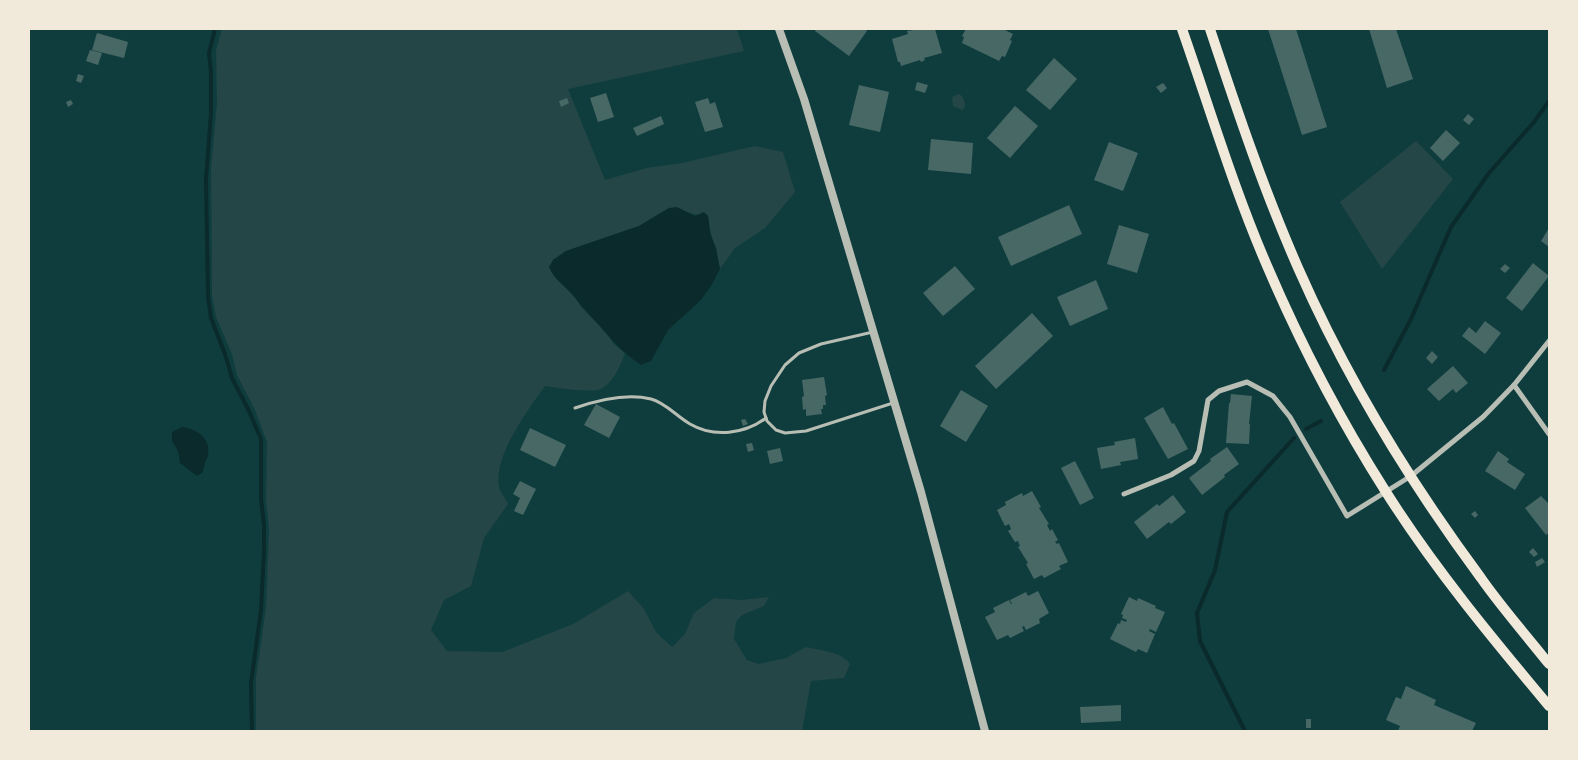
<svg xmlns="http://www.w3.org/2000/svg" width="1578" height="760" viewBox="0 0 1578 760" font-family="'Asap Condensed',sans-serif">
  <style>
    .green { fill: #244646 }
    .water { fill: #0a2a2b }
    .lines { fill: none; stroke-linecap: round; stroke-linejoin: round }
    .stream { stroke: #0a2a2b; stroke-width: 4 }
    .building { fill: #486865 }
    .service { stroke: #b8beb3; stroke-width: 3 }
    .minor { stroke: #b8beb3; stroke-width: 5 }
    .tertiary { stroke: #b8beb3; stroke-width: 8 }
    .trunk { stroke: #f1e9da; stroke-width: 10 }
  </style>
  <rect width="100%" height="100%" fill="#0f3d3e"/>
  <g class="green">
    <path d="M222 29H737L744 51 568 89 605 180 647 168 682 163 755 146 783 152 795 192 765 228 735 248 720 269C716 251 710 234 708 216 695 216 683 210 669 208L639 226 566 251 553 260 581 307 604 330 614 344 625 353C620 366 614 382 601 389 590 393 557 388 545 386 528 410 493 456 499 487 500 492 506 499 508 504L484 538 471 586 444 600 431 630 447 651 502 652 573 624 628 591 644 609 656 632 672 647 685 634 694 613 714 598 742 600 769 597 764 606 742 615 736 622 734 639 747 660 759 664 786 658 806 647C818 650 843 652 850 664L844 678 811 681 802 731H256V678L266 607 269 528 266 501 267 442 255 410 237 375 232 354 216 317 212 295 211 168 217 103 216 50Z"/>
    <path d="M959 94C964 97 965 101 965 107L962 110 953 106 952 97Z"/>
    <path d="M1416 141 1453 179 1382 269 1340 202Z"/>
  </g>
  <g class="water">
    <path d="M677 207 695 216 704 212 708 216 710 233 716 248 720 269 711 286 701 300 668 330 651 361 641 365C625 354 616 345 604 331 595 320 585 311 576 299 568 288 554 280 549 267L553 260 566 251 639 226 669 208Z"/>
    <path d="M182 427C197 429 211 438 208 456 207 459 205 461 205 463 203 470 204 473 197 476L180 463 178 451 172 441V432Z"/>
  </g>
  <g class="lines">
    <g class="stream">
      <path d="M215 29 209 53 211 72V113L206 179 208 296 211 318 225 354 232 378 249 411 261 439V498L264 526V550L261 610 251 683 252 731"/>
      <path d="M1384 370 1411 319 1451 227 1489 173 1534 122 1549 101"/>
      <path d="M1306 429 1321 421"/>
      <path d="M1245 731 1200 641 1197 613 1215 570 1227 512 1294 438"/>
    </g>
  </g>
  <g class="building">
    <path d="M816 29H864L867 31 849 56 815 31Z"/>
    <path d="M919 29H935L942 53 924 58 925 60 921 62 920 60 901 66 900 62H898L892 39 908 34 907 31Z"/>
    <path d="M966 29H1003L1013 34 1010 40 1012 41 1005 57 1002 56 999 61 962 43 964 37 962 36Z"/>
    <path d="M1268 29H1296L1327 127 1302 135Z"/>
    <path d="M1369 29H1396L1413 79 1387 88Z"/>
    <path d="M97 33 128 42 124 58 92 50Z"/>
    <path d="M90 50 102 53 98 65 86 61Z"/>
    <path d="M1054 58 1077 79 1050 110 1026 90Z"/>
    <path d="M78 74 84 76 81 83 76 81Z"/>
    <path d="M917 82 928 85 925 93 915 90Z"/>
    <path d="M1163 83 1167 88 1161 93 1156 87Z"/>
    <path d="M859 85 889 92 880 132 849 125Z"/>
    <path d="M606 93 614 117 598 122 590 98Z"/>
    <path d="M567 98 569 103 561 107 559 101Z"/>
    <path d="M708 98 710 104 715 102 723 127 705 132 695 102Z"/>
    <path d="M71 100 73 104 68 107 66 102Z"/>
    <path d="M1015 106 1038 126 1010 158 987 138Z"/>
    <path d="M1468 114 1474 119 1469 125 1463 120Z"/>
    <path d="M661 116 664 124 637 136 633 128Z"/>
    <path d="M1446 130 1460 143 1443 161 1430 148Z"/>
    <path d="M931 139 973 143 971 174 928 170Z"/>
    <path d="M1109 142 1138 153 1123 191 1094 180Z"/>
    <path d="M1069 205 1082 234 1011 266 998 237Z"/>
    <path d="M1119 225 1149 234 1137 273 1107 264Z"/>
    <path d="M1549 228V247L1541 241Z"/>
    <path d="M1533 263 1549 276 1522 311 1506 298Z"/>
    <path d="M1505 264 1510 268 1505 273 1500 269Z"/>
    <path d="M955 266 975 289 943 316 923 293Z"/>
    <path d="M1096 280 1108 309 1070 326 1057 297Z"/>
    <path d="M1032 313 1053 336 996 389 975 366Z"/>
    <path d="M1485 321 1501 333 1485 354 1462 336 1469 327 1476 333Z"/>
    <path d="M1432 351 1438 357 1432 364 1426 358Z"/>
    <path d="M1453 366 1468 383 1456 393 1453 389 1439 401 1427 389Z"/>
    <path d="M824 377 827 395 825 396 826 405H823V409H821L822 414 806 416V409L803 410 802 397 804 396 802 380Z"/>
    <path d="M961 390 988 406 966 442 940 426Z"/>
    <path d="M1231 394 1252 396 1249 424H1250L1249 444 1226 443 1229 403H1230Z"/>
    <path d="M596 404 620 417 609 438 584 425Z"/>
    <path d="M1163 407 1172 424 1174 423 1188 449 1168 459 1144 418Z"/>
    <path d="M745 419 748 424 743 426 741 420Z"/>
    <path d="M530 428 566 445 555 467 520 450Z"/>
    <path d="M1135 438 1138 459 1120 462 1121 465 1101 469 1097 448 1115 445 1114 442Z"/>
    <path d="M752 443 754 450 748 452 746 444Z"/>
    <path d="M1227 447 1239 464 1224 475 1225 477 1202 495 1189 478 1211 461 1210 459Z"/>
    <path d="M780 448 783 461 770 464 767 451Z"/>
    <path d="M1498 451 1509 459 1507 462 1525 474 1515 490 1485 471Z"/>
    <path d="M1075 461 1094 498 1080 505 1061 468Z"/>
    <path d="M520 481 536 489 523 515 514 511 520 498 513 494Z"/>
    <path d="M1032 491 1041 507 1039 508 1049 524 1047 525 1050 531 1052 529 1058 540 1055 542 1057 544 1059 543 1068 562 1059 566 1061 569 1044 578 1042 575 1034 579 1026 564 1028 563 1018 547 1020 546 1018 541 1015 542 1008 531 1011 529 1009 524 1005 526 997 510 1006 505 1005 502 1022 493 1023 496Z"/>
    <path d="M1173 495 1186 512 1171 524 1169 522 1147 539 1134 522 1157 504 1159 506Z"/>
    <path d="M1541 496 1549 504V533L1546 535 1525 508Z"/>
    <path d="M1475 511 1478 515 1475 518 1471 514Z"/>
    <path d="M1533 548 1538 554 1534 557 1529 552Z"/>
    <path d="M1542 558 1545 562 1537 567 1535 562Z"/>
    <path d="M1038 591 1049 613 1039 619 1040 623 1026 630 1024 626 1022 627 1024 631 1010 638 1008 635 997 640 985 617 995 612 993 608 1009 600 1011 604H1012L1010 600 1026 592 1028 596Z"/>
    <path d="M1129 597 1137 601 1138 598 1156 606 1155 608 1165 612 1156 632 1150 629 1149 631 1155 634 1147 653 1138 649 1136 652 1110 639 1118 623 1120 624 1121 620 1126 622 1127 620 1122 618 1123 615 1121 614Z"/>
    <path d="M1406 686 1436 700 1434 705 1476 723 1472 731H1398L1400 726 1386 720 1396 697 1401 699Z"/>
    <path d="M1121 705V721L1081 723 1080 707Z"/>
    <rect x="1306" y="719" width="5" height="9"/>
  </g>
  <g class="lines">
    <g class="service">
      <path d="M873 332 821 344 799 353 785 365 771 386 765 401 764 412 767 421 776 430 785 433 806 431 893 403"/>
      <path d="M575 408C598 400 627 393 651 399 666 403 676 416 690 424 714 438 745 434 766 418"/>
    </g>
    <g class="minor">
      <path d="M1514 385 1549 434"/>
      <path d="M1124 494 1171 475 1194 461 1199 451 1208 400 1219 391 1247 382 1273 396 1290 417 1347 516 1411 476 1483 417 1514 385 1549 341"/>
    </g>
    <path class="tertiary" d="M779 29 804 99 921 492 985 731"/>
    <g class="trunk">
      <path d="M1182 29C1210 109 1234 190 1268 268 1301 345 1341 421 1386 492 1434 568 1492 638 1549 706"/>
      <path d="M1210 29C1237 110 1264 191 1299 270 1347 379 1410 482 1481 578 1502 608 1526 635 1549 664"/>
    </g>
  </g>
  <rect width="1578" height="760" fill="none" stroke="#f1e9da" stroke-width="60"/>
</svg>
